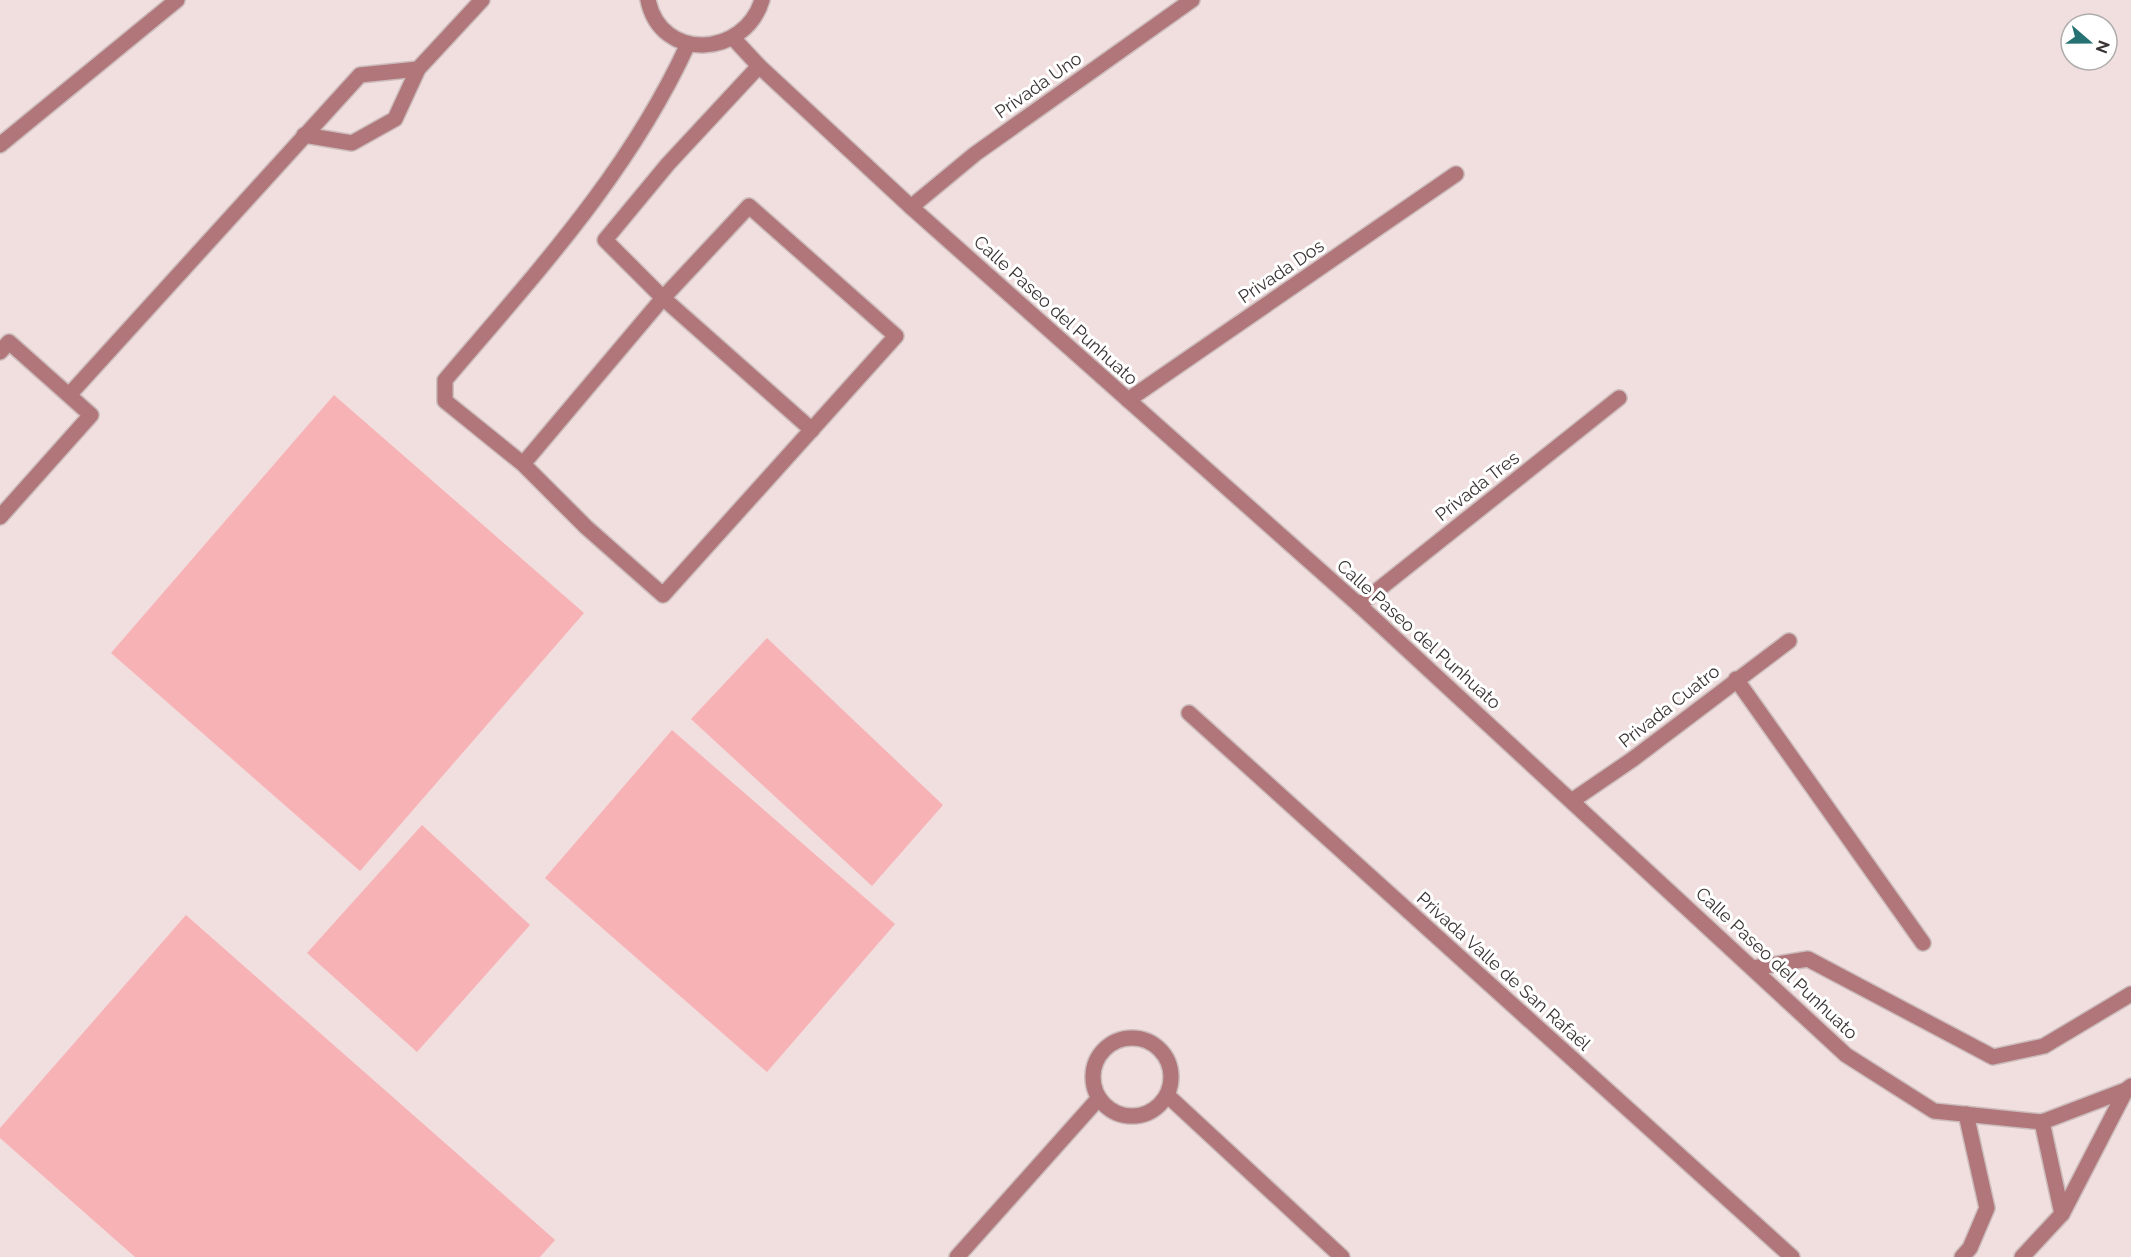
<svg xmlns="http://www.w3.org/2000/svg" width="2131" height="1257" viewBox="0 0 2131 1257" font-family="Raleway,sans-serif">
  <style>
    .green { fill: #f7b2b6 }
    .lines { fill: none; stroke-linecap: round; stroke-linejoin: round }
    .minor-casing { stroke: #ccbcbc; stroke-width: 18 }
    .minor { stroke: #b0767a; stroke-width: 15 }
    .labels { text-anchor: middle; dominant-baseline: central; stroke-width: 6; stroke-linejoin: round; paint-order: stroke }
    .street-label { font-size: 18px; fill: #3a3333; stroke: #fff }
  </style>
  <rect width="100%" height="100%" fill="#f1dede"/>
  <g class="green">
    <path d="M334 395 584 613 360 871 111 653Z"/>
    <path d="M767 638 943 805 872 886 691 719Z"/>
    <path d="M672 730 895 924 767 1072 545 878Z"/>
    <path d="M422 825 530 925 417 1052 307 953Z"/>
    <path d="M186 915 555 1240 540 1257H135L0 1138V1128Z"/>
  </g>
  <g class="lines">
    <g class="minor-casing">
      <g id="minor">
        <path d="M648 0C661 63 745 57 762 0"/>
        <path d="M733 38 759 66 911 207 1359 605 1846 1055 1934 1111 2042 1122 2126 1090 2131 1086"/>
        <path d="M759 66 668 164 605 240 663 298 812 430"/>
        <path d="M304 135 352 143 395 119 418 69 482 0"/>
        <path d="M0 145 177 0"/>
        <path d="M911 207 975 154 1192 0"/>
        <path d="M0 352 9 342 91 415 0 517"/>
        <path d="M70 394 360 75 418 69"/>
        <path d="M1128 400 1456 174"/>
        <path d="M523 464 663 298 749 206 896 336 663 595 586 527 523 464 445 401V380C536 273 629 173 688 44"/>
        <path d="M1359 605 1619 398"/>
        <path d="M1736 679 1923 943"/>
        <path d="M1189 713 1792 1257"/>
        <path d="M1573 800 1633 759 1789 641"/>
        <path d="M1753 968 1808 959 1993 1057 2044 1046 2131 994"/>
        <circle cx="1132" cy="1077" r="39"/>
        <path d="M1167 1095 1342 1257"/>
        <path d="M2042 1122 2062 1214"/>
        <path d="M957 1257 1099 1098"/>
        <path d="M1962 1257 1970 1248 1987 1208 1966 1114"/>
        <path d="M2022 1257 2062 1214 2126 1090"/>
      </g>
    </g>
    <use href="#minor" class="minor"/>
  </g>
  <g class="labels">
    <g class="street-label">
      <text transform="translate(1038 85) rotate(-35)">Privada Uno</text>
      <text transform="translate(1281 271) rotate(-34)">Privada Dos</text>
      <text transform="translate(1056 310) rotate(42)">Calle Paseo del Punhuato</text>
      <text transform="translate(1477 486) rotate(-38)">Privada Tres</text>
      <text transform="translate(1419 634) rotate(42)">Calle Paseo del Punhuato</text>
      <text transform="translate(1669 706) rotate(-38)">Privada Cuatro</text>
      <text transform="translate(1777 963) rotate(43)">Calle Paseo del Punhuato</text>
      <text transform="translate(1504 971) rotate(42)">Privada Valle de San Rafaél</text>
    </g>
  </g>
  <g transform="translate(2089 42) rotate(110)"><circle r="28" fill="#ffffff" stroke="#b0adad" stroke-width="1.5"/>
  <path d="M0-4.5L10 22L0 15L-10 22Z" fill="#267171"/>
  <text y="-9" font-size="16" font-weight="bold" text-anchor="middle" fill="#3a3333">N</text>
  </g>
</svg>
